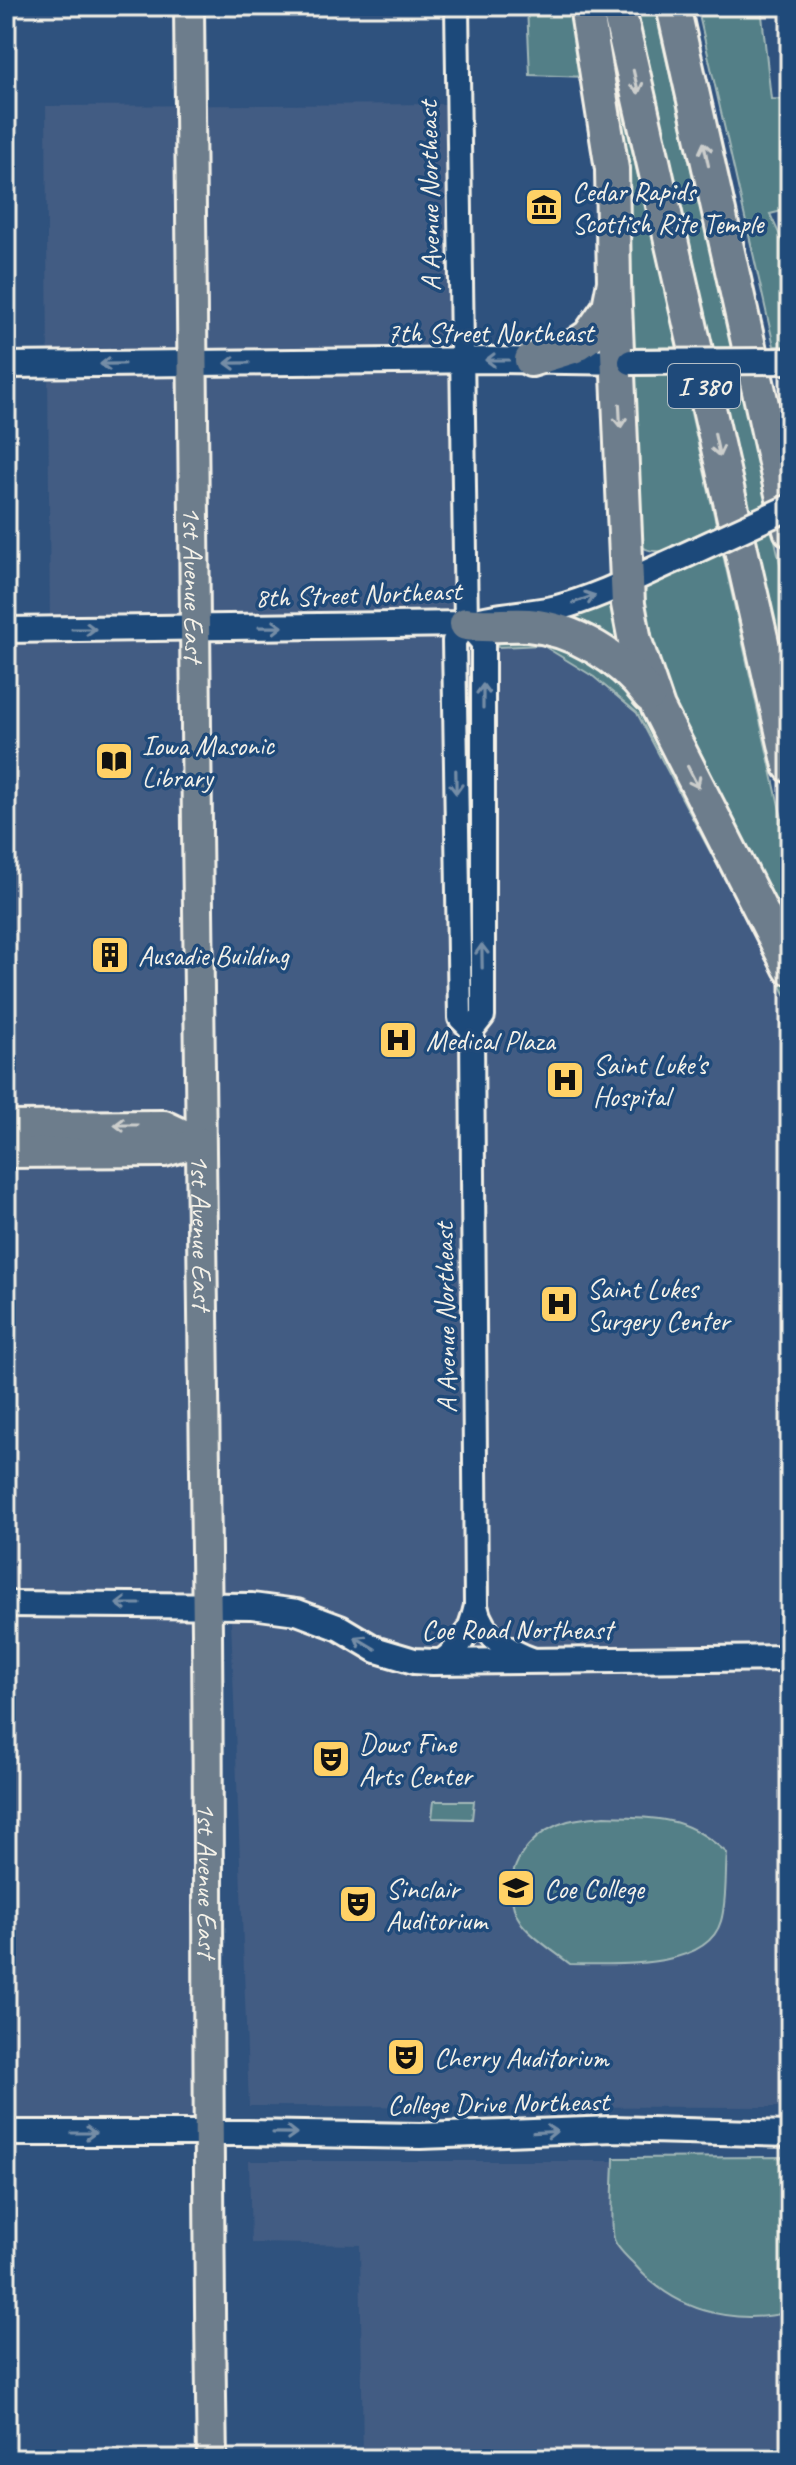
<svg xmlns="http://www.w3.org/2000/svg" width="796" height="2465" viewBox="0 0 796 2465" font-family="Caveat,sans-serif">
  <style>
    .built { fill: #425c83 }
    .green { fill: #527f87; stroke: #a3b8b8; stroke-width: 2 }
    .lines { fill: none; stroke-linecap: round; stroke-linejoin: round }
    .tertiary-casing { stroke: #f4f1e8; stroke-width: 28 }
    .secondary-casing { stroke: #f4f1e8; stroke-width: 30 }
    .primary-casing { stroke: #f4f1e8; stroke-width: 34 }
    .motorway-casing { stroke: #f4f1e8; stroke-width: 38 }
    .tertiary { stroke: #1f4a7a; stroke-width: 22 }
    .secondary { stroke: #1f4a7a; stroke-width: 24 }
    .primary { stroke: #6d7d8c; stroke-width: 28 }
    .motorway { stroke: #6d7d8c; stroke-width: 32 }
    .secondary-bridge-casing { stroke: #f4f1e8; stroke-width: 30; stroke-linecap: butt }
    .secondary-bridge { stroke: #1f4a7a; stroke-width: 24 }
    .oneway { stroke: #cccecc }
    .oneway2 { stroke: #748da6 }
    .labels { text-anchor: middle; dominant-baseline: central; stroke-width: 7; stroke-linejoin: round; paint-order: stroke }
    .shield { fill: #1f4a7a; stroke: #b4bfc7; stroke-width: 2 }
    .shield-label { font-size: 26px; font-weight: bold; fill: #f4f1e8 }
    .poi-label { font-size: 28px; fill: #f4f1e8; stroke: #1f4a7a; text-anchor: start }
    .street-label { font-size: 28px; fill: #f4f1e8; stroke: #1f4a7a }
  </style>
  <rect width="100%" height="100%" fill="#2f527e"/>
  <filter id="ink" filterUnits="userSpaceOnUse"><feTurbulence type="fractalNoise" baseFrequency=".0125" numOctaves="2"/><feDisplacementMap in="SourceGraphic" scale="16" xChannelSelector="R" yChannelSelector="G"/><feConvolveMatrix kernelMatrix="1 2 1 2 8 2 1 2 1" color-interpolation-filters="sRGB"/></filter>
  <g filter="url(#ink)">
    <g class="built">
      <path d="M458 104 466 624 493 627 498 647 542 645 594 677 637 713 790 1003V1658L414 1661 297 1612 207 1604V2133L6 2132V629H50L46 106Z"/>
      <path d="M249 1618 292 1623 336 1638 374 1656 790 1667V2107L249 2106 231 1619Z"/>
      <path d="M249 2161H790V2459H363L360 2245 251 2243Z"/>
    </g>
    <g class="green">
      <path d="M527 6H574L587 77 530 75Z"/>
      <path d="M636 6H654L732 347H712Z"/>
      <path d="M697 6H761L771 99 790 100V209L770 214 790 257V346H774Z"/>
      <path d="M607 44 678 347 629 348Z"/>
      <path d="M682 373 717 528C693 538 661 564 638 544L634 376Z"/>
      <path d="M718 373H738L767 505 750 513Z"/>
      <path d="M772 527 790 608V694L755 535Z"/>
      <path d="M722 550 790 855V953L651 675 634 591Z"/>
      <path d="M613 596 632 652 565 617Z"/>
      <path d="M509 636 552 638 637 693 790 984V1003L637 713 594 677 542 645 498 647 497 644Z"/>
      <path d="M434 1801H474L472 1819 432 1818Z"/>
      <path d="M605 1816C660 1818 684 1815 727 1853 725 1875 727 1900 721 1921 707 1971 611 1964 570 1964 554 1951 535 1940 522 1924 514 1913 511 1901 511 1888 512 1856 537 1830 568 1821 579 1818 593 1817 605 1816Z"/>
      <path d="M790 2157V2312C730 2326 673 2310 633 2263 627 2257 616 2247 614 2239 610 2223 614 2176 614 2158Z"/>
    </g>
    <g class="lines">
      <g class="tertiary-casing">
        <g id="tertiary">
          <path d="M457 6 466 624 454 641 460 1018 472 1030"/>
          <path d="M466 624 483 643V1016L472 1030 476 1606C482 1636 507 1650 534 1660"/>
          <path d="M440 1662C462 1647 470 1632 476 1606"/>
        </g>
      </g>
      <g class="secondary-casing">
        <g id="secondary">
          <path d="M6 365 493 360 631 362"/>
          <path d="M6 630 466 624C495 614 527 615 557 608 599 597 638 576 677 559"/>
          <path d="M6 1604 252 1606 297 1612 340 1628 377 1650 414 1661 433 1662 790 1658"/>
          <path d="M6 2133H246L420 2136 614 2129 790 2134"/>
        </g>
      </g>
      <g class="primary-casing">
        <g id="primary">
          <path id="s1" d="M189 6C192 548 201 1091 207 1633 209 1908 207 2184 212 2459"/>
          <path d="M6 1126 164 1125 200 1142"/>
          <path d="M6 1153 164 1152 200 1142"/>
        </g>
      </g>
      <g class="motorway-casing">
        <g id="motorway">
          <path d="M618 6 790 766"/>
          <path d="M673 6 790 530"/>
          <path d="M614 282 628 604 635 641 658 708 790 968"/>
          <path d="M531 360 573 347 589 336 609 307 614 282 612 169 586 6"/>
          <path d="M466 624C487 627 507 624 528 625 575 629 621 658 649 695"/>
        </g>
      </g>
      <use href="#tertiary" class="tertiary"/>
      <use href="#secondary" class="secondary"/>
      <use href="#primary" class="primary"/>
      <use href="#motorway" class="motorway"/>
      <g class="secondary-bridge-casing">
        <g id="secondary-bridge">
          <path d="M631 362 790 361"/>
          <path d="M677 559 790 507"/>
        </g>
      </g>
      <use href="#secondary-bridge" class="secondary-bridge"/>
    </g>
    <defs><path id="oneway-shaft" d="M-6 0H5M1.5-3L5.5 0L1.5 3" fill="none" stroke-width="1.6" stroke-linecap="round" stroke-linejoin="round" transform="scale(2)"/></defs>
    <g class="oneway">
      <use href="#oneway-shaft" transform="translate(636 82) rotate(77)"/>
      <use href="#oneway-shaft" transform="translate(706 154) rotate(-102)"/>
      <use href="#oneway-shaft" transform="translate(620 416) rotate(87)"/>
      <use href="#oneway-shaft" transform="translate(717 445) rotate(78)"/>
      <use href="#oneway-shaft" transform="translate(693 777) rotate(63)"/>
      <use href="#oneway-shaft" transform="translate(126 1125) rotate(-180)"/>
    </g>
    <g class="oneway2">
      <use href="#oneway-shaft" transform="translate(497 360) rotate(-180)"/>
      <use href="#oneway-shaft" transform="translate(237 363) rotate(179)"/>
      <use href="#oneway-shaft" transform="translate(112 364) rotate(179)"/>
      <use href="#oneway-shaft" transform="translate(584 599) rotate(-19)"/>
      <use href="#oneway-shaft" transform="translate(271 627) rotate(-1)"/>
      <use href="#oneway-shaft" transform="translate(84 629)"/>
      <use href="#oneway-shaft" transform="translate(483 696) rotate(-90)"/>
      <use href="#oneway-shaft" transform="translate(456 782) rotate(89)"/>
      <use href="#oneway-shaft" transform="translate(482 956) rotate(-91)"/>
      <use href="#oneway-shaft" transform="translate(128 1604) rotate(180)"/>
      <use href="#oneway-shaft" transform="translate(365 1643) rotate(-149)"/>
      <use href="#oneway-shaft" transform="translate(545 2132) rotate(-3)"/>
      <use href="#oneway-shaft" transform="translate(84 2133)"/>
      <use href="#oneway-shaft" transform="translate(285 2133) rotate(1)"/>
    </g>
  </g>
  <defs>
    <g id="museum-square" transform="scale(2)"><rect x="-9" y="-9" width="18" height="18" rx="4" fill="#ffd166" stroke="#1f4a7a"/><path d="M0-6L6-3V-2H-6V-3ZM-5-1h2V3h-2ZM-1-1h2V3h-2ZM3-1h2V3H3ZM-6 4H6V6H-6Z" fill="#111"/></g>
    <g id="library-square" transform="scale(2)"><rect x="-9" y="-9" width="18" height="18" rx="4" fill="#ffd166" stroke="#1f4a7a"/><path d="M-6-4Q-3-5.5-.7-3.5V5Q-3 3-6 4ZM6-4Q3-5.5 .7-3.5V5Q3 3 6 4Z" fill="#111"/></g>
    <g id="building-square" transform="scale(2)"><rect x="-9" y="-9" width="18" height="18" rx="4" fill="#ffd166" stroke="#1f4a7a"/><path d="M-4-6H4V6H1V3H-1V6H-4ZM-2.5-4.3h1.7v1.8h-1.7ZM.8-4.3h1.7v1.8H.8ZM-2.5-1h1.7V.8h-1.7ZM.8-1h1.7V.8H.8Z" fill="#111"/></g>
    <g id="hospital-square" transform="scale(2)"><rect x="-9" y="-9" width="18" height="18" rx="4" fill="#ffd166" stroke="#1f4a7a"/><path d="M-5-5h3v3.5h4V-5h3V5h-3V1.5h-4V5h-3Z" fill="#111"/></g>
    <g id="theatre-square" transform="scale(2)"><rect x="-9" y="-9" width="18" height="18" rx="4" fill="#ffd166" stroke="#1f4a7a"/><path d="M-5-5.5Q0-4 5-5.5V0Q5 5 0 6Q-5 5-5 0ZM-3.3-2.5H-1v1.5H-3.3ZM1-2.5H3.3v1.5H1ZM-2.8 1Q0 5.5 2.8 1Z" fill="#111"/></g>
    <g id="university-square" transform="scale(2)"><rect x="-9" y="-9" width="18" height="18" rx="4" fill="#ffd166" stroke="#1f4a7a"/><path d="M0-5L7-2L0 1L-7-2ZM-4 1L0 2.5L4 1V4Q0 6-4 4Z" fill="#111"/></g>
  </defs>
  <g fill-rule="evenodd">
    <use href="#museum-square" x="544" y="207"/>
    <use href="#library-square" x="114" y="761"/>
    <use href="#building-square" x="110" y="955"/>
    <use href="#hospital-square" x="398" y="1040"/>
    <use href="#hospital-square" x="565" y="1080"/>
    <use href="#hospital-square" x="559" y="1304"/>
    <use href="#theatre-square" x="331" y="1759"/>
    <use href="#university-square" x="516" y="1888"/>
    <use href="#theatre-square" x="358" y="1904"/>
    <use href="#theatre-square" x="406" y="2057"/>
  </g>
  <g class="labels">
    <rect class="shield" x="668" y="364" width="72" height="44" rx="6"/>
    <g class="shield-label">
      <text x="704" y="386">I 380</text>
    </g>
    <g class="poi-label">
      <text x="572" y="191">Cedar Rapids<tspan x="572" dy="32">Scottish Rite Temple</tspan></text>
      <text x="142" y="745">Iowa Masonic<tspan x="142" dy="32">Library</tspan></text>
      <text x="138" y="955">Ausadie Building</text>
      <text x="426" y="1040">Medical Plaza</text>
      <text x="593" y="1064">Saint Luke's<tspan x="593" dy="32">Hospital</tspan></text>
      <text x="587" y="1288">Saint Lukes<tspan x="587" dy="32">Surgery Center</tspan></text>
      <text x="359" y="1743">Dows Fine<tspan x="359" dy="32">Arts Center</tspan></text>
      <text x="386" y="1888">Sinclair<tspan x="386" dy="32">Auditorium</tspan></text>
      <text x="544" y="1888">Coe College</text>
      <text x="434" y="2057">Cherry Auditorium</text>
    </g>
    <g class="street-label">
      <text transform="translate(429 196) rotate(-91)">A Avenue Northeast</text>
      <text x="490" y="332">7th Street Northeast</text>
      <text stroke="none"><textPath href="#s1" startOffset="578">1st Avenue East</textPath></text>
      <text transform="translate(358 594) rotate(-2)">8th Street Northeast</text>
      <text stroke="none"><textPath href="#s1" startOffset="1226">1st Avenue East</textPath></text>
      <text transform="translate(445 1318) rotate(-91)">A Avenue Northeast</text>
      <text x="517" y="1629">Coe Road Northeast</text>
      <text stroke="none"><textPath href="#s1" startOffset="1874">1st Avenue East</textPath></text>
      <text transform="translate(498 2103) rotate(-1)">College Drive Northeast</text>
    </g>
  </g>
  <rect width="796" height="2465" fill="none" stroke="#1f4a7a" stroke-width="32"/>
  <rect x="16" y="16" width="764" height="2433" fill="none" stroke="#f4f1e8" stroke-width="3" filter="url(#ink)"/>
</svg>
